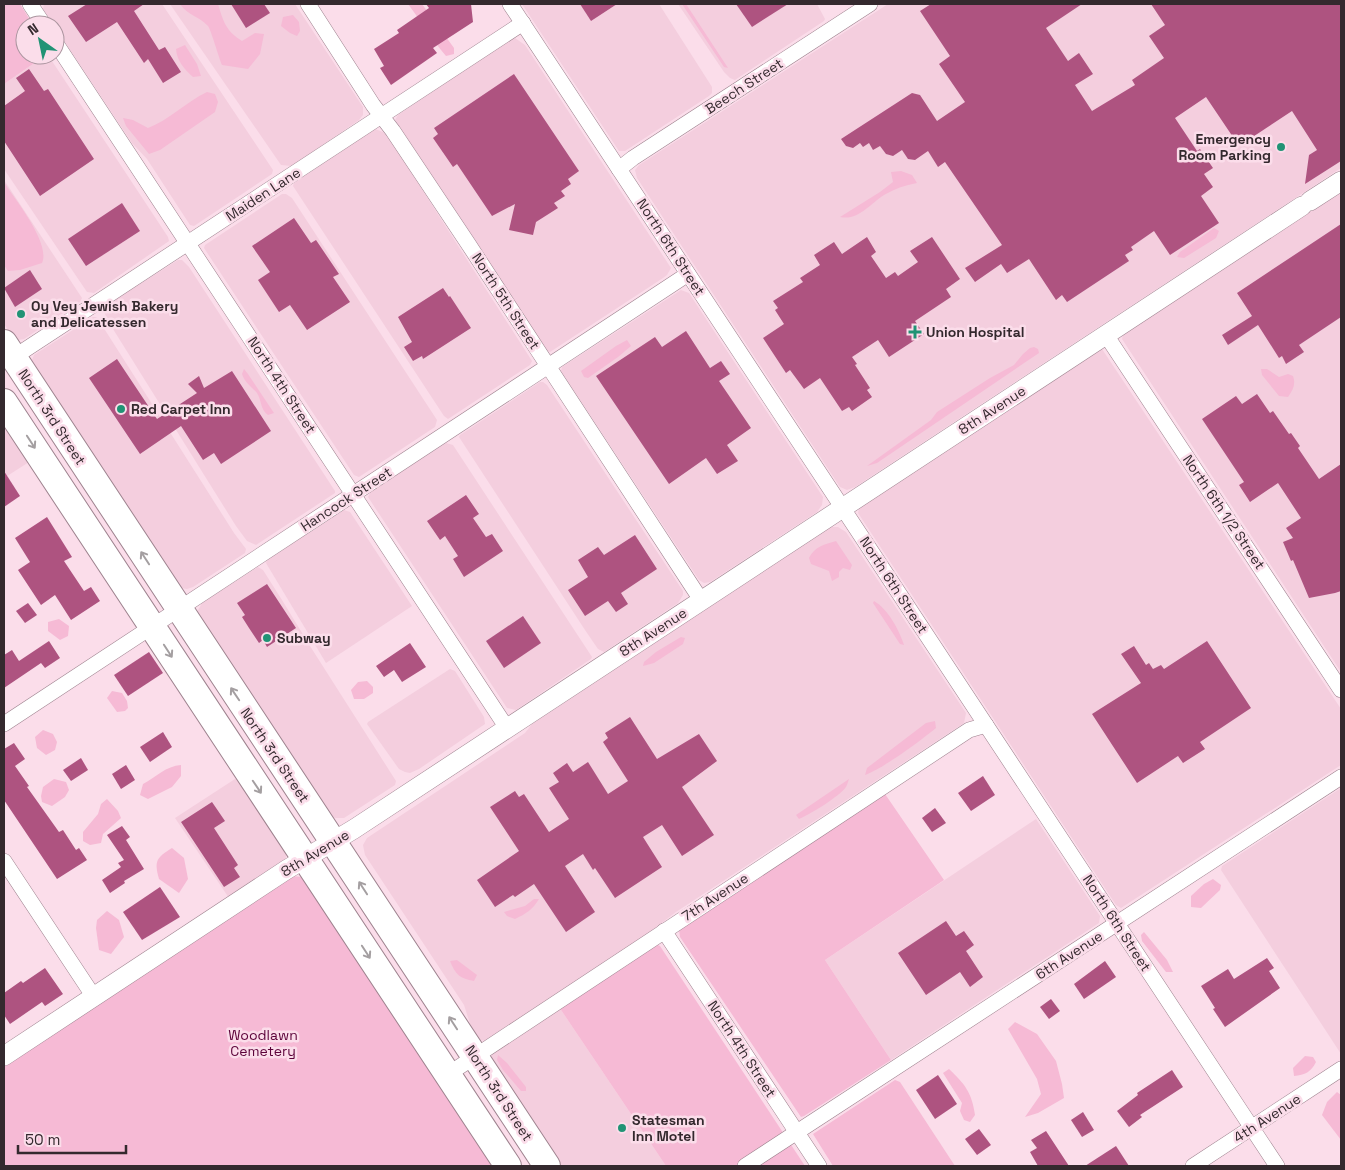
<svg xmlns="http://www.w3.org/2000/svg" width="1345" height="1170" viewBox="0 0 1345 1170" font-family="'Space Grotesk',sans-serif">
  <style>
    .built { fill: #f4cede }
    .green { fill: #f6bad5 }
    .building { fill: #ae5380 }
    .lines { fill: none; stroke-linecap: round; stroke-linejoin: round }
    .minor-casing { stroke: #9e838f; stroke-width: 16 }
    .tertiary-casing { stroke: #9e838f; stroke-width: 20 }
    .trunk-casing { stroke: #9e838f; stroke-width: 28 }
    .minor { stroke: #fff; stroke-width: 15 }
    .tertiary { stroke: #fff; stroke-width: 19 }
    .trunk { stroke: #fff; stroke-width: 26 }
    .oneway { stroke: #a49fa1 }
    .poi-dot { fill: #219375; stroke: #fbddea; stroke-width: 2 }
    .labels { text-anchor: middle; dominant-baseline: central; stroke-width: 5; stroke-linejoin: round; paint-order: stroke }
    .street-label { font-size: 14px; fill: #34292e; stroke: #fbddea }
    .poi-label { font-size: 14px; font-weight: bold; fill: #34292e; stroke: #fbddea; text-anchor: start }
    .park-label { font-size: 14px; fill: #5c033a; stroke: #fbddea }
  </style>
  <rect width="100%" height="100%" fill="#fbddea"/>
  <g class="built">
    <path d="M44 4H162L273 170 272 174 194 226 190 225 147 159 132 143 47 15 43 9Z"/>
    <path d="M170 4H295L363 107V115L359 120 292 166 281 165Z"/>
    <path d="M522 4H659L712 87V93L709 96 625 151H619Z"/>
    <path d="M678 4H817L825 19 824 21 735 80 730 78 724 72Z"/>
    <path d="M888 4H1341V168L855 487 847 490 840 487 637 178 635 170 639 165Z"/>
    <path d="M515 38 525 45 671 268 667 275 663 278 550 352 547 351 395 120 398 115 509 40Z"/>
    <path d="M46 55H48L168 237 169 241 94 293 87 292 4 169V84Z"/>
    <path d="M375 129 383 132 389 138 532 361 530 365 448 419 444 416 293 186 294 183Z"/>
    <path d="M4 180 82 298 80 302 24 339 18 340 12 336 4 324Z"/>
    <path d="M1341 191V672L1122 339 1123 335Z"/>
    <path d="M282 194H286L292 198 437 420 435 427 359 477 354 475 204 248 205 245Z"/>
    <path d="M178 260H182L189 267 335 491V493L256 545 247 541 236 526 108 321 104 312 107 305Z"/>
    <path d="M681 290 689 293 823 497 822 505 817 512 710 582 704 583 699 580 561 371 562 367Z"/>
    <path d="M93 317H96L98 319 234 533 246 549 245 553 193 587 187 589 181 588 31 362 34 355Z"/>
    <path d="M1102 349 1341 709V765L1121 908 1116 905 858 513 859 509 863 505Z"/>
    <path d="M540 382H543L547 385 683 591V595L678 603 604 652 598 649 585 630 459 437 460 435Z"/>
    <path d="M4 423 29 462 4 478Z"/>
    <path d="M446 443 453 445 592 657 591 659 516 710 507 708 368 497 371 491Z"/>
    <path d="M344 510 350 512 412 606 326 663 266 563 267 560Z"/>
    <path d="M830 527H838L846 532 966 713 964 723 676 912 634 944 486 1041 479 1040 473 1033 464 1005 365 855 363 845 367 838 525 733 532 724Z"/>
    <path d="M258 567 263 570 282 600 310 646 396 781 395 785 344 818H335L330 815 197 612 202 603Z"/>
    <path d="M450 669 455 671 484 717 485 724 419 769 410 773 405 772 399 769 367 724 368 722Z"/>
    <path d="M235 779H238L286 852V857L284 862 229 898 175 818Z"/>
    <path d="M1341 788V1054L1221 870 1222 866Z"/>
    <path d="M1036 819 1100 916 1099 923 891 1060 825 960Z"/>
    <path d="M559 1007 666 1166H560L497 1071 492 1060V1055L499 1047Z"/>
  </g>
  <g class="green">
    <path d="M4 4H20L33 25H25V55H46L4 84Z"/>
    <path d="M180 4H218C223 21 226 31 242 41L255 33 264 34 260 54 248 69 222 65C219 58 211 30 208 26 199 16 188 16 180 4Z"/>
    <path d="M408 4H422L454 48V54L446 56C432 40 421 21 408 4Z"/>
    <path d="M682 4H686L728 68 724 67Z"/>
    <path d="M293 15 299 22 300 31 297 36 290 33 281 26 283 17Z"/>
    <path d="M185 45 197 64 201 76 193 77C184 69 177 61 176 49Z"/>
    <path d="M207 92 215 94 218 102 215 112 160 150 149 154 126 126 123 118 133 120 148 128C169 120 186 102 207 92Z"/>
    <path d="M901 171 912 175 917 183C905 185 894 189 884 195 870 204 858 221 840 217L880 192 893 182 891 172Z"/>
    <path d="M4 182C15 200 51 243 42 263L20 270 8 271 4 265Z"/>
    <path d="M1214 228 1219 231 1216 238 1184 258 1177 257 1180 252Z"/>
    <path d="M627 340 631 346 618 357 588 378 584 377 581 371 616 346Z"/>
    <path d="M1034 347 1038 349 1039 353 877 463 867 466 931 420 937 412 990 378 1014 365 1023 354 1030 348Z"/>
    <path d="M244 369 248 374 274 413 268 415C260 409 262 401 257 393 251 386 245 383 242 374Z"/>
    <path d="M1261 369H1267L1279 377 1288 374 1293 376C1296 384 1293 390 1288 397L1279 396 1262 375Z"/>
    <path d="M836 541 852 565 850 570 843 568 839 572V577L832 581 829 571 811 564 809 558C814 547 825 544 836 541Z"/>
    <path d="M874 601C888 609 899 630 904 645L900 644 873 603Z"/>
    <path d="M59 619 69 626 68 636 60 640 48 631V622Z"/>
    <path d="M681 637 685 638 683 644 654 663 643 666 644 662 656 652Z"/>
    <path d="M367 681 373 687V693L364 699H354L351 690 358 682Z"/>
    <path d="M112 691 122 693 127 701 128 708 125 711 117 712 107 698Z"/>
    <path d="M935 721 936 728C920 741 884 768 865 775L867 768 926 723Z"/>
    <path d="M43 730 53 734 57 742 55 750 46 755 37 748 35 737Z"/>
    <path d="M181 765V776L172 787 148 799 140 795 143 784C156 777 166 766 181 765Z"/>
    <path d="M54 779 66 782 69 790 65 797 52 806 42 802 41 796 43 787Z"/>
    <path d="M849 779C848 782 847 785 846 787 840 796 809 815 799 819L796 815Z"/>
    <path d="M885 794 944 880 825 960 891 1060 804 1116 801 1117 680 937 679 930Z"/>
    <path d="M107 799 118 811 121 818 103 834 101 843 90 845 83 841V832L98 814 101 804Z"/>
    <path d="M172 848 184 858 188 879 179 893 159 879C154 861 156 858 172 848Z"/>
    <path d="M291 876 303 877 493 1166H4V1066Z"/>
    <path d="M1213 879 1221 885 1220 890 1201 908 1191 907V896L1204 884Z"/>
    <path d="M534 899H539C533 909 526 914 515 919L507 916 504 912 525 906Z"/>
    <path d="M107 911 119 920 124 937 111 954 99 950 96 928 97 920Z"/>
    <path d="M1144 932 1167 960 1173 972H1166L1142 941 1141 935Z"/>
    <path d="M658 945 660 946 805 1166H666L559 1007 653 946Z"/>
    <path d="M457 960 477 975 474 981C460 979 455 974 450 961Z"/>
    <path d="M1015 1022 1037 1034 1056 1061 1062 1084 1064 1098 1038 1113 1025 1117 1041 1094 1037 1079 1008 1029Z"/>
    <path d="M498 1055 507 1063 526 1087V1091H521L503 1070 497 1060Z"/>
    <path d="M1305 1056 1313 1057 1316 1062C1311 1072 1305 1075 1294 1076L1293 1068Z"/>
    <path d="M949 1069C965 1084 972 1093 975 1115L970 1122 964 1120 960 1111 962 1103 943 1073Z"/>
    <path d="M895 1080 900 1082 955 1166H833L813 1134Z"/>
    <path d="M1337 1092 1341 1095V1140L1322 1115 1327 1102Z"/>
  </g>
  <g class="building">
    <path d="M87 4H144L134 11 159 50 165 47 181 72 163 83 148 59 144 63 117 22 86 42 68 16Z"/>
    <path d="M231 4H264L270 13 246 28Z"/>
    <path d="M426 4H471L473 22 433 48 437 53 391 85 380 68 384 66 374 49 399 33 397 30 429 8Z"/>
    <path d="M580 4H617L591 21Z"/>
    <path d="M736 4H788L752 27Z"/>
    <path d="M931 4H1082L1046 28 1068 61 1079 53 1093 74 1075 85 1092 111 1135 85 1132 80 1164 58 1149 36 1165 25 1151 4H1341V161L1305 184 1309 155 1317 150 1292 111 1239 146 1206 97 1175 118 1197 151 1200 149 1213 168 1204 174 1213 187 1201 196 1219 223 1170 255 1154 231 1131 247 1133 250 1125 255 1129 261 1067 302 1062 295 1056 300 1029 259 1007 273 1001 264 975 282 965 268 1002 245 945 162 938 167 928 151 915 160 908 159 902 150 893 156 886 154 880 146 873 150 869 143 863 147 860 143 853 148 846 146 841 139 912 93 920 95 937 121 965 102 939 64 950 56 920 11Z"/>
    <path d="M29 69 44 91 48 89 94 159 40 196 4 141V106L25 91 16 78Z"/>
    <path d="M514 74 579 171 568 179 571 184 561 191 565 196 554 203 558 208 536 222 533 235 509 230 515 204 492 216 457 164 453 167 433 138 438 134 434 128Z"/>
    <path d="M122 203 140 231 86 266 68 239Z"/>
    <path d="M294 218 311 243 316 240 339 274 333 277 350 302 307 330 290 305 279 312 258 280 270 272 252 246Z"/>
    <path d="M1341 224V317L1299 345 1304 352 1286 364 1282 356 1279 358 1258 325 1228 345 1222 335 1252 316 1237 293Z"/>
    <path d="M867 237 876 252 871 256 886 278 895 272 898 276 918 262 910 251 932 237 960 279 946 289 951 297 915 321 924 334 889 357 878 340 852 357 857 364 855 365 870 388 867 390 872 397 852 411 849 407 842 411 820 378 804 389 790 370 786 373 763 338 784 324 775 310 778 308 773 301 803 282 800 278 820 265 814 255 834 242 842 254Z"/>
    <path d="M30 270 42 289 15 307 4 288Z"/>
    <path d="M443 288 449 297 450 296 471 328 423 359 422 356 413 361 404 347 412 342 398 317Z"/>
    <path d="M686 331 710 368 721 361 730 374 719 381 751 428 727 445 738 461 717 474 706 458 669 484 596 376 655 337 662 347Z"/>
    <path d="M117 359 157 419 197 393 188 384 199 376 204 388 232 371 271 431 221 464 214 453 203 460 181 426 140 454 89 378Z"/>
    <path d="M1257 394 1270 413 1273 411 1289 434 1291 433 1300 446 1298 448 1319 479 1341 464V591L1335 593 1309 598 1293 560 1291 561 1283 542 1293 538 1286 528 1301 518 1278 483 1250 502 1239 485 1244 482 1202 419 1236 396 1242 404Z"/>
    <path d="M4 471 20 496 4 507Z"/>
    <path d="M466 495 479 514 473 518 486 537 492 534 503 551 464 577 453 559 458 556 445 536 440 540 427 521Z"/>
    <path d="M47 517 72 557 64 561 84 591 91 587 100 601 71 620 55 595 41 605 18 570 30 562 15 538Z"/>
    <path d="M635 535 657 569 621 593 628 604 616 612 608 601 585 616 568 590 588 577 578 560 598 547 604 555Z"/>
    <path d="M267 584 296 628 267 647 263 640 259 643 249 628 242 617 245 615 237 603Z"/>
    <path d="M28 603 37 615 25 623 16 611Z"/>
    <path d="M523 616 541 643 504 668 486 641Z"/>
    <path d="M49 641 60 658 45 668 41 663 4 688V655L12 650 19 661Z"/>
    <path d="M1207 641 1251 708 1200 742 1205 749 1183 763 1178 756 1137 783 1092 714 1141 683 1121 654 1134 646 1146 665 1149 663 1153 669 1161 665 1164 669Z"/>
    <path d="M410 643 426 667 402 682 394 670 384 677 376 666Z"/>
    <path d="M149 652 163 673 128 696 114 675Z"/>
    <path d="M630 717 657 759 699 734 717 761 682 787 714 835 682 856 662 825 643 837 662 867 615 898 595 868 593 870 583 854 565 866 595 912 566 932 534 884 515 897 513 895 495 907 477 880 519 851 490 807 515 791 519 797 524 794 549 832 569 819 549 788 559 782 553 773 567 763 573 772 588 762 608 794 628 781 603 742 608 738 605 733Z"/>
    <path d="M163 732 172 747 150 762 140 747Z"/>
    <path d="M14 743 25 759 15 766 29 786 27 787 59 832 63 830 76 850 79 848 87 860 57 879 4 800V749Z"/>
    <path d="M81 758 88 770 71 781 63 770Z"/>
    <path d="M126 765 135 780 121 789 112 774Z"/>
    <path d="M983 776 995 795 971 811 958 793Z"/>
    <path d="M212 802 225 821 214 828 238 865 234 868 240 877 224 887 181 822Z"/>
    <path d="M935 808 946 823 932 832 922 818Z"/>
    <path d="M122 826 130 837 126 840 144 869 124 881 125 883 110 893 102 880 121 867 118 863 124 860 107 835Z"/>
    <path d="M160 887 180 917 142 940 123 912Z"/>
    <path d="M946 921 956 936 964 931 974 945 966 951 983 977 970 987 960 972 926 995 898 953Z"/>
    <path d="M1267 958 1274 968 1269 971 1280 988 1225 1027 1213 1009 1215 1008 1201 986 1228 969 1234 979Z"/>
    <path d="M1105 961 1116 977 1084 999 1074 984Z"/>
    <path d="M45 968 63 994 45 1006 42 1002 10 1024 4 1015V993L21 981 23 983Z"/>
    <path d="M1051 999 1060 1011 1049 1019 1040 1007Z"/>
    <path d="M1172 1070 1183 1087 1140 1115 1142 1117 1129 1127 1117 1111 1138 1095 1137 1093Z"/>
    <path d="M938 1075 957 1104 935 1119 916 1090Z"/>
    <path d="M1083 1112 1094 1130 1082 1137 1071 1120Z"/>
    <path d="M979 1129 991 1145 977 1155 965 1139Z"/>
    <path d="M1046 1131 1069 1166H1038L1030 1152 1037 1148 1031 1140Z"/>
    <path d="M1116 1146 1129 1166H1085Z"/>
  </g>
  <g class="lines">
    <g class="minor-casing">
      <g id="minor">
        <path d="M30 4 44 25"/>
        <path d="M308 4 373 105 393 131 469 245 701 600"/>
        <path d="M510 4 1277 1166"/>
        <path d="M55 42 507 728"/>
        <path d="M619 169 633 158 870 4"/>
        <path d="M1106 335 1341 690"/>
        <path d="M8 361 523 23"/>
        <path d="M4 724 688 274"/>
        <path d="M4 861 94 997"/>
        <path d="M664 931 819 1166"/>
        <path d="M447 1075 969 730 986 725"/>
        <path d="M745 1166 1341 777"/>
        <path d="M1193 1166 1341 1069"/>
      </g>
    </g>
    <g class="tertiary-casing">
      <g id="tertiary">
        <path d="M1310 201 1341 181"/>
        <path d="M4 1056 286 870 354 829 1302 206"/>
      </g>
    </g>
    <g class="trunk-casing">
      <g id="trunk">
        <path d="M4 343 547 1166"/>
        <path d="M4 402 508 1166"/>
      </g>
    </g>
    <use href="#minor" class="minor"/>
    <use href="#tertiary" class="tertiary"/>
    <use href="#trunk" class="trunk"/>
  </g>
  <defs><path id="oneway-shaft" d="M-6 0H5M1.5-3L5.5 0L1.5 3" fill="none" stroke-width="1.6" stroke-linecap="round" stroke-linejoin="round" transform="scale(1.25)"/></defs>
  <g class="oneway">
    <use href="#oneway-shaft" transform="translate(31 442) rotate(57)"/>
    <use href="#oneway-shaft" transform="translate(145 558) rotate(-123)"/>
    <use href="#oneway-shaft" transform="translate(168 651) rotate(57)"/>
    <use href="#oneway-shaft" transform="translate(235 694) rotate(-124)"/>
    <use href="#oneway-shaft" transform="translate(257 787) rotate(56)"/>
    <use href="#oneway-shaft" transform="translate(363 888) rotate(-123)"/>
    <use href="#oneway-shaft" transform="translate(366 952) rotate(57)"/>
    <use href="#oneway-shaft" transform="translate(453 1023) rotate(-123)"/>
  </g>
  <g class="poi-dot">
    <circle cx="1281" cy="147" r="5"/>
    <circle cx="21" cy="314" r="5"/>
    <path d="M912.5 324.5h5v5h5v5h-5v5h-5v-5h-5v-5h5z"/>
    <circle cx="121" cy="409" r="5"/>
    <circle cx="267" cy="638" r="5"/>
    <circle cx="622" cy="1128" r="5"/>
  </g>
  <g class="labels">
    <g class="street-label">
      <text transform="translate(744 86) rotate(-33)">Beech Street</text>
      <text transform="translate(263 194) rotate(-33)">Maiden Lane</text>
      <text transform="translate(671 247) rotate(57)">North 6th Street</text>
      <text transform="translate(506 301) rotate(57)">North 5th Street</text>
      <text transform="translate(282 385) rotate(57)">North 4th Street</text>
      <text transform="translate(992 410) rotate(-33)">8th Avenue</text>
      <text transform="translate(52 417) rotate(57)">North 3rd Street</text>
      <text transform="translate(346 499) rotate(-33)">Hancock Street</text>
      <text transform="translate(1224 512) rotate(56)">North 6th 1/2 Street</text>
      <text transform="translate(894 585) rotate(57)">North 6th Street</text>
      <text transform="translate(653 632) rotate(-33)">8th Avenue</text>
      <text transform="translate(275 755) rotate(56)">North 3rd Street</text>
      <text transform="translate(315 853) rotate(-31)">8th Avenue</text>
      <text transform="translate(715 897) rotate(-33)">7th Avenue</text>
      <text transform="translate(1117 923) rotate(57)">North 6th Street</text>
      <text transform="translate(1069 955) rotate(-33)">6th Avenue</text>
      <text transform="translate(742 1049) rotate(57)">North 4th Street</text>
      <text transform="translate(499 1093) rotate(57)">North 3rd Street</text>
      <text transform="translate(1267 1118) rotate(-33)">4th Avenue</text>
    </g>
    <g class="poi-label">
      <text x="1271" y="139" text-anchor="end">Emergency<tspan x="1271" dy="16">Room Parking</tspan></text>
      <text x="31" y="306">Oy Vey Jewish Bakery<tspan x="31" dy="16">and Delicatessen</tspan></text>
      <text x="926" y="332">Union Hospital</text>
      <text x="131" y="409">Red Carpet Inn</text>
      <text x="277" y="638">Subway</text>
      <text x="632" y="1120">Statesman<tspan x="632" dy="16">Inn Motel</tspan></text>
    </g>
    <g class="park-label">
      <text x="263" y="1035">Woodlawn<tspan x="263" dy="16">Cemetery</tspan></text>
    </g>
  </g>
  <rect width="1345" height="1170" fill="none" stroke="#34292e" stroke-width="10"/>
  <g transform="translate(40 40) rotate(327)"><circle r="24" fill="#fbddea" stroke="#ab959f"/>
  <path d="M0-4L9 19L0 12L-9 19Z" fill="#219375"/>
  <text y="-8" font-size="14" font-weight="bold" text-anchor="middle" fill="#34292e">N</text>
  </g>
  <path d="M18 1145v8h108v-8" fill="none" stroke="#34292e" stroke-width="2.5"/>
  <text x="25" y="1145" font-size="15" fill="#34292e" stroke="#fbddea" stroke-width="4" paint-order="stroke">50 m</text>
</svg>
